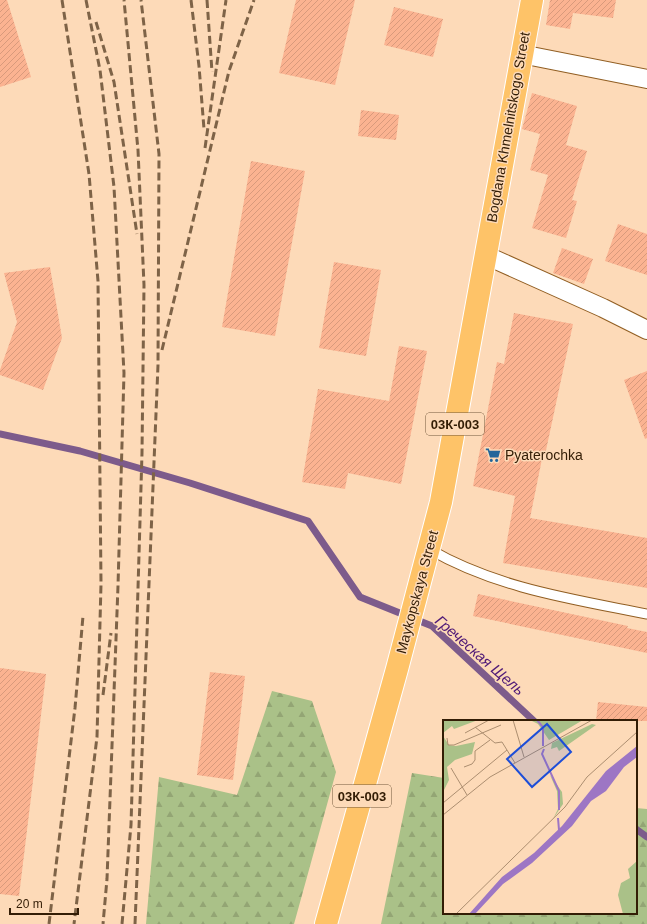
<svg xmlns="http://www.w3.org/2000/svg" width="647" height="924" viewBox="0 0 647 924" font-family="Helvetica,sans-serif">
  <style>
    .forest { fill: url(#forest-firs) }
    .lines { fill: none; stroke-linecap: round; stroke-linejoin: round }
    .stream { stroke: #7d5b8b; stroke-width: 7 }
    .building { fill: url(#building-hatch) }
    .lane-casing { stroke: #915e22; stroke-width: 11 }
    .street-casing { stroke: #915e22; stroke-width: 20 }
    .primary-casing { stroke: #fff; stroke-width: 24 }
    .lane { stroke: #fff; stroke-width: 9 }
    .street { stroke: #fff; stroke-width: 18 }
    .primary { stroke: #fec368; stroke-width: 22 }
    .rail { stroke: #7e6347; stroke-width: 3; stroke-dasharray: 8 4; stroke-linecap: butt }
    .labels { text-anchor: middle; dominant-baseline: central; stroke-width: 3; stroke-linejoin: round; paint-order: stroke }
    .shield { fill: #fddab8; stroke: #70563b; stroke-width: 1 }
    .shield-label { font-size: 13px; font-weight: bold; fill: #331d05 }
    .street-label { font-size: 14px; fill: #331d05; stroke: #fddab8 }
    .poi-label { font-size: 14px; fill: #331d05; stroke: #fddab8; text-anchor: start }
    .water-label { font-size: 15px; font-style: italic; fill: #4f1977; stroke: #fddab8 }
    .inset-river { fill: none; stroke: #9d76c4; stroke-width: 2 }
    .inset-road { fill: none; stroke: #ac8e70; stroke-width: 1 }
    .view { fill: #1d4ed8; fill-opacity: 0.15; stroke: #1d4ed8; stroke-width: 2 }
    .inset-edge { fill: none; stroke: #331d05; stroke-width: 2 }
  </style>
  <defs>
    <pattern id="forest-firs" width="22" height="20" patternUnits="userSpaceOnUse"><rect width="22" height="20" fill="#aac188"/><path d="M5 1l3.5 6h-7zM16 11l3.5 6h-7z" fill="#93a574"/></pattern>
    <pattern id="building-hatch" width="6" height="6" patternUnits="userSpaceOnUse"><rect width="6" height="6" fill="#fbb391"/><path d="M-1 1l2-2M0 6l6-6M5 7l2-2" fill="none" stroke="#d89a7c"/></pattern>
  </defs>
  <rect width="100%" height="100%" fill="#fddab8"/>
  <g class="forest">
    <path d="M272 691 312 701 336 772 294 924H146L159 777 237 795Z"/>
    <path d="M412 773 444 778V913H636V808L647 809V924H381Z"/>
  </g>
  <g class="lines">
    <g class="stream">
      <path d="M0 434 80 451 190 483 308 521 360 597 432 626 534 721"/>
      <path d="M636 829 647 837"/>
    </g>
  </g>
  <g class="building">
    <path d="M0 0H7L31 77 0 87Z"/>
    <path d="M296 0H355L335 85 279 73Z"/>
    <path d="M550 0H616L613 18 573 13 570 29 546 25Z"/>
    <path d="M394 7 443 19 433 57 384 45Z"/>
    <path d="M532 93 577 106 566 145 587 151 572 200 577 201 566 238 532 228 548 175 530 170 540 134 522 129Z"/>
    <path d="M361 110 399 115 396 140 358 136Z"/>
    <path d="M251 161 305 171 275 336 222 327Z"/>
    <path d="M618 224 647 234V275L605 261Z"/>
    <path d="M562 248 593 259 584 284 553 273Z"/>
    <path d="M334 262 381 270 366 356 319 348Z"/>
    <path d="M50 267 62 338 43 390 0 375V370L17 322 4 273Z"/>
    <path d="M514 313 573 324 545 455 543 454 530 518 647 538V588L503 563 515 496 473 486 497 362 504 364Z"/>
    <path d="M399 346 427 351 401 484 348 473 345 489 302 482 318 389 389 401Z"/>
    <path d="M647 371V438L645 439 624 380Z"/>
    <path d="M478 594 628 626 627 628 647 632V653L473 616Z"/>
    <path d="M0 668 46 674 19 896 0 894Z"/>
    <path d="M210 672 245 676 233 780 197 775Z"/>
    <path d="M598 702 647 707V721H596Z"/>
  </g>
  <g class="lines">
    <g class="lane-casing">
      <path id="lane" d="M429 549C496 588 572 599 647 614"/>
    </g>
    <g class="street-casing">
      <g id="street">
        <path d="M521 54 647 79"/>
        <path d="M485 255 603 308 647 330"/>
      </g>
    </g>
    <g class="primary-casing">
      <path id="primary" d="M326 924 397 669 441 502 532 0"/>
    </g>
    <use href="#lane" class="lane"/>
    <use href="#street" class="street"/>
    <use href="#primary" class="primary"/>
    <g class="rail">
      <path d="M62 0 89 174 98 281 101 584 97 737 74 924"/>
      <path d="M86 0 100 70 114 187 124 373 118 586 107 879 103 924"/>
      <path d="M191 0 199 66 204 129"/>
      <path d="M207 0 212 72"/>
      <path d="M96 22 114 82 137 234"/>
      <path d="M205 148 226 0"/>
      <path d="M162 350 229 71 254 0"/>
      <path d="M103 695 111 633"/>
      <path d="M49 924 75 708 83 616"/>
      <path d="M122 924 131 825 142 453 144 285 138 150 124 0"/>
      <path d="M135 924 158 365 159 154 141 0"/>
    </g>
  </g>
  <defs>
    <g id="supermarket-bare" transform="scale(1.2)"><path d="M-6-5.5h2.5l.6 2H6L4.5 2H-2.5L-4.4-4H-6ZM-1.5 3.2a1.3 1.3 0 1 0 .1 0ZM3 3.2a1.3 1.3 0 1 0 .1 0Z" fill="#22659a" stroke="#fddab8" stroke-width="2.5" paint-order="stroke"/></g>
  </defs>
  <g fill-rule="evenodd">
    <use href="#supermarket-bare" x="493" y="455"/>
  </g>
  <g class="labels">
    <g class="shield">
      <rect x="426" y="413" width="58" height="22" rx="3"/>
      <rect x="333" y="785" width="58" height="22" rx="3"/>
    </g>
    <g class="shield-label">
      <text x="455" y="424">03К-003</text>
      <text x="362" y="796">03К-003</text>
    </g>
    <g class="street-label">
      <text transform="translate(508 127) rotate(-80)">Bogdana Khmelnitskogo Street</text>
      <text transform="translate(417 592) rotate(-75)">Maykopskaya Street</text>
    </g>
    <g class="poi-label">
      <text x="505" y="455">Pyaterochka</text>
    </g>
    <g class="water-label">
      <text transform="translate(480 655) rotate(41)">Греческая Щель</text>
    </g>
  </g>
  <g transform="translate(443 720)">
    <rect width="194" height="194" fill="#fddab8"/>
    <path d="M0 0H35L11 9 9 6 0 13ZM87 0H140L106 20 95 4ZM149 4 153 5 116 31 114 27 108 29 109 23ZM0 16 6 25 13 26 32 22 29 34 12 40 4 47 6 60 0 72ZM107 55 119 72 120 84 110 99 115 89 114 71ZM194 141V194H180L175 175 178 163 187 158 185 149Z" fill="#aac188"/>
    <path d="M194 26V37L181 47 163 71 148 81 129 106 89 143 60 164 32 194H26L59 157 91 133 119 106 163 51Z" fill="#9d76c4"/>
    <path class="inset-river" d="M94 0 100 7V26M101 29 99 34 116 71V90M115 98 116 110"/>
    <path class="inset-road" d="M70 0 81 37M32 7 52 23 59 22 72 43M22 13 46 0M4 18 5 25H11L58 5M21 47 29 44 32 40V31L47 20M8 48 24 75M0 83 64 30M0 95 47 57 149 0M13 194 122 87 144 57 194 12"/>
    <path class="view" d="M104 4 128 32 89 67 64 39Z"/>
    <rect width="194" height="194" class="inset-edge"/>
  </g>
  <path d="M10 908v6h68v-6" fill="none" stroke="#331d05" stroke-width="2"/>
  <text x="16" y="908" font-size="12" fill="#331d05" stroke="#fddab8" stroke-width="3" paint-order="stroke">20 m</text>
</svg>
